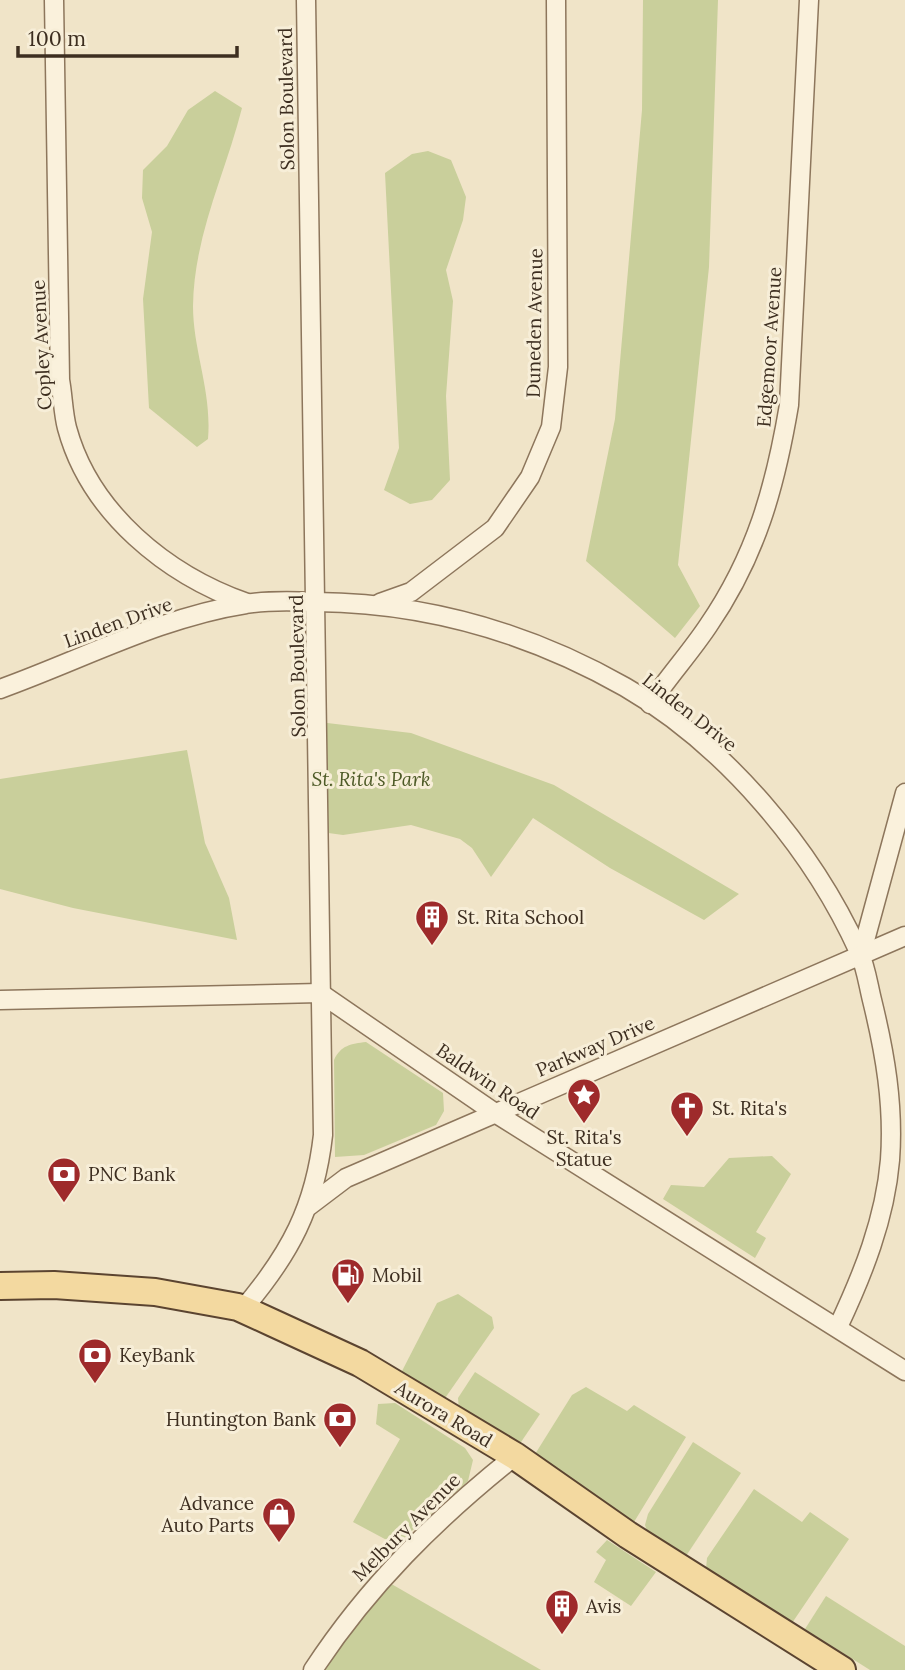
<svg xmlns="http://www.w3.org/2000/svg" width="905" height="1670" viewBox="0 0 905 1670" font-family="Lora,serif">
  <style>
    .green { fill: #c9cf9b }
    .lines { fill: none; stroke-linecap: round; stroke-linejoin: round }
    .minor-casing { stroke: #8d765c; stroke-width: 21 }
    .primary-casing { stroke: #5b4430; stroke-width: 30 }
    .minor { stroke: #faf1dc; stroke-width: 18 }
    .primary { stroke: #f3d9a0; stroke-width: 26 }
    .labels { text-anchor: middle; dominant-baseline: central; stroke-width: 6; stroke-linejoin: round; paint-order: stroke }
    .street-label { font-size: 19px; fill: #3d2e20; stroke: #f7eed8 }
    .park-label { font-size: 19px; font-style: italic; fill: #4d5a26; stroke: #f7eed8 }
    .poi-label { font-size: 19px; fill: #3d2e20; stroke: #f7eed8; text-anchor: start }
  </style>
  <rect width="100%" height="100%" fill="#f0e4c8"/>
  <g class="green">
    <path d="M643 0H718L709 267 678 565 700 606 675 638 586 561 615 419 642 110Z"/>
    <path d="M215 91 242 108C225 175 194 235 193 306 193 351 212 391 208 439L197 447 149 408 143 299 152 232 142 198 143 170 167 146 188 110Z"/>
    <path d="M428 151 451 160 466 197 463 220 446 270 453 301 446 396 450 480 432 500 410 504 384 490 399 448 385 173 412 154Z"/>
    <path d="M319 722 411 733 554 785 739 894 704 920 610 868 533 818 491 877 472 848 460 839 411 825 343 835 321 832Z"/>
    <path d="M187 750 205 843 229 898 237 940 73 908 0 889V779Z"/>
    <path d="M366 1042 443 1093 444 1111 436 1125 364 1155 335 1157 334 1060C341 1045 351 1044 366 1042Z"/>
    <path d="M772 1156 791 1174 756 1232 766 1238 755 1258 663 1199 671 1185 704 1187 729 1158Z"/>
    <path d="M458 1294 492 1317 494 1328 443 1401 401 1373 437 1303Z"/>
    <path d="M475 1372 540 1414 517 1448 459 1410 458 1398Z"/>
    <path d="M586 1387 627 1411 634 1405 686 1437 634 1522 532 1459 572 1395Z"/>
    <path d="M395 1403 465 1448 473 1460 468 1481 396 1545 353 1522 400 1439 376 1424 378 1404Z"/>
    <path d="M693 1442 741 1473 686 1556 648 1534 645 1525 648 1514Z"/>
    <path d="M754 1489 802 1522 810 1512 849 1539 790 1626 706 1569 707 1558Z"/>
    <path d="M607 1540 656 1572 631 1606 594 1582 606 1560 596 1552Z"/>
    <path d="M381 1578 541 1670H324Z"/>
    <path d="M826 1596 905 1646V1670H870L805 1629Z"/>
  </g>
  <g class="lines">
    <g class="minor-casing">
      <g id="minor">
        <path d="M54 0 60 380C63 396 63 413 67 428 90 513 167 575 247 603"/>
        <path d="M380 603 411 592 495 528 530 477 551 427 558 367 556 0"/>
        <path d="M0 689C81 660 161 617 246 604 268 600 294 601 316 602 425 603 530 633 625 687 725 745 812 848 859 952 866 967 868 984 872 1000 885 1053 894 1105 890 1160 885 1219 863 1274 838 1327"/>
        <path d="M650 704C668 677 690 653 708 626 756 556 775 488 789 405L809 0"/>
        <path d="M861 955 905 793"/>
        <path d="M0 1000 320 993 495 1113 905 1371"/>
        <path d="M309 1206 346 1178 905 936"/>
        <path d="M243 1309C290 1254 315 1207 323 1135L306 0"/>
        <path d="M313 1670C368 1586 436 1519 515 1456"/>
      </g>
    </g>
    <g class="primary-casing">
      <path id="primary" d="M0 1286 54 1285 155 1292 238 1307 273 1323 360 1363 515 1456 628 1535 842 1670"/>
    </g>
    <use href="#minor" class="minor"/>
    <use href="#primary" class="primary"/>
  </g>
  <defs>
    <g id="building-pin" transform="scale(1.75)"><path d="M0 17L-7.5 6A9.5 9.5 0 1 1 7.5 6Z" fill="#9e2a2b" stroke="#f7eed8"/><path d="M-4-6H4V6H1V3H-1V6H-4ZM-2.5-4.3h1.7v1.8h-1.7ZM.8-4.3h1.7v1.8H.8ZM-2.5-1h1.7V.8h-1.7ZM.8-1h1.7V.8H.8Z" fill="#fff"/></g>
    <g id="sight-pin" transform="scale(1.75)"><path d="M0 17L-7.5 6A9.5 9.5 0 1 1 7.5 6Z" fill="#9e2a2b" stroke="#f7eed8"/><path d="M0-6L1.8-2.2L6-1.7L2.9 1.2L3.7 5.4L0 3.3L-3.7 5.4L-2.9 1.2L-6-1.7L-1.8-2.2Z" fill="#fff"/></g>
    <g id="church-pin" transform="scale(1.75)"><path d="M0 17L-7.5 6A9.5 9.5 0 1 1 7.5 6Z" fill="#9e2a2b" stroke="#f7eed8"/><path d="M-1.2-6h2.4v3.5h3.3v2.4h-3.3V6h-2.4V-.1h-3.3v-2.4h3.3Z" fill="#fff"/></g>
    <g id="bank-pin" transform="scale(1.75)"><path d="M0 17L-7.5 6A9.5 9.5 0 1 1 7.5 6Z" fill="#9e2a2b" stroke="#f7eed8"/><path d="M-6-4H6V4H-6ZM0-2.3a2.3 2.3 0 1 0 0 4.6a2.3 2.3 0 1 0 0-4.6Z" fill="#fff"/></g>
    <g id="fuel-pin" transform="scale(1.75)"><path d="M0 17L-7.5 6A9.5 9.5 0 1 1 7.5 6Z" fill="#9e2a2b" stroke="#f7eed8"/><path d="M-5.5-6h7V0h2V4h1.3V-2.5L3-4.5l.8-.8L6-3V5H2.5V1h-1V6h-7ZM-4.2-4.7v3.2H.2V-4.7Z" fill="#fff"/></g>
    <g id="shop-pin" transform="scale(1.75)"><path d="M0 17L-7.5 6A9.5 9.5 0 1 1 7.5 6Z" fill="#9e2a2b" stroke="#f7eed8"/><path d="M-5-2.5h2.3a2.7 3.5 0 0 1 5.4 0H5L5.5 6h-11ZM-1.5-2.5h3a1.5 2.3 0 0 0-3 0Z" fill="#fff"/></g>
  </defs>
  <g fill-rule="evenodd">
    <use href="#building-pin" x="432" y="917"/>
    <use href="#sight-pin" x="584" y="1095"/>
    <use href="#church-pin" x="687" y="1108"/>
    <use href="#bank-pin" x="64" y="1174"/>
    <use href="#fuel-pin" x="348" y="1275"/>
    <use href="#bank-pin" x="95" y="1355"/>
    <use href="#bank-pin" x="340" y="1419"/>
    <use href="#shop-pin" x="279" y="1514"/>
    <use href="#building-pin" x="562" y="1606"/>
  </g>
  <g class="labels">
    <g class="street-label">
      <text transform="translate(286 99) rotate(-91)">Solon Boulevard</text>
      <text transform="translate(534 323) rotate(-89)">Duneden Avenue</text>
      <text transform="translate(41 345) rotate(-93)">Copley Avenue</text>
      <text transform="translate(769 347) rotate(-86)">Edgemoor Avenue</text>
      <text transform="translate(118 622) rotate(-20)">Linden Drive</text>
      <text transform="translate(297 666) rotate(-91)">Solon Boulevard</text>
      <text transform="translate(690 712) rotate(38)">Linden Drive</text>
      <text transform="translate(595 1046) rotate(-23)">Parkway Drive</text>
      <text transform="translate(488 1081) rotate(34)">Baldwin Road</text>
      <text transform="translate(444 1414) rotate(31)">Aurora Road</text>
      <text transform="translate(406 1527) rotate(-45)">Melbury Avenue</text>
    </g>
    <g class="park-label">
      <text x="371" y="779">St. Rita's Park</text>
    </g>
    <g class="poi-label">
      <text x="457" y="917">St. Rita School</text>
      <text x="712" y="1108">St. Rita's</text>
      <text x="584" y="1137" text-anchor="middle">St. Rita's<tspan x="584" dy="22">Statue</tspan></text>
      <text x="88" y="1174">PNC Bank</text>
      <text x="372" y="1275">Mobil</text>
      <text x="119" y="1355">KeyBank</text>
      <text x="316" y="1419" text-anchor="end">Huntington Bank</text>
      <text x="254" y="1503" text-anchor="end">Advance<tspan x="254" dy="22">Auto Parts</tspan></text>
      <text x="586" y="1606">Avis</text>
    </g>
  </g>
  <path d="M18 46v10h219v-10" fill="none" stroke="#3d2e20" stroke-width="3.5"/>
  <text x="28" y="46" font-size="21" fill="#3d2e20" stroke="#f7eed8" stroke-width="5" paint-order="stroke">100 m</text>
</svg>
